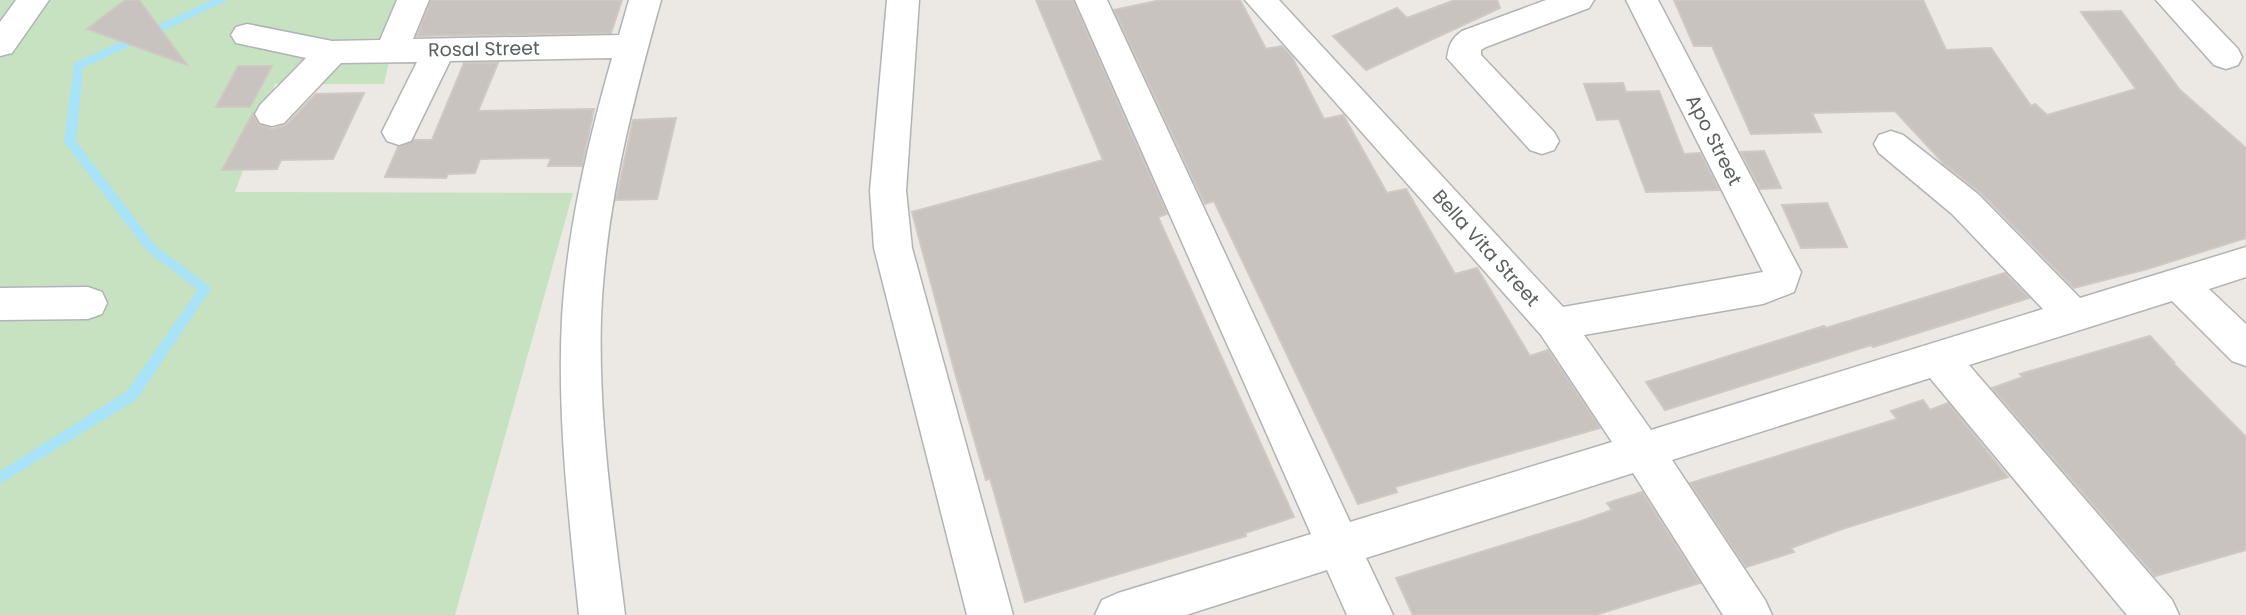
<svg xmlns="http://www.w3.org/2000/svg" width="2246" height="615" viewBox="0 0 2246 615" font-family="Poppins,sans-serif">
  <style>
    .green { fill: #c7e2c1 }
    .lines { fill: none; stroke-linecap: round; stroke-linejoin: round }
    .stream { fill: #a8e3f7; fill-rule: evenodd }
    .building { fill: #c8c3bf; stroke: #d0c9c2; stroke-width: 2 }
    .minor-casing { stroke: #b0b4b7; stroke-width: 3 }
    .minor { fill: #fff; fill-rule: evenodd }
    .labels { text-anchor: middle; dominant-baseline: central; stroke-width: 6; stroke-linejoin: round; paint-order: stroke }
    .street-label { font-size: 19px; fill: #5b6062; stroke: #fff }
  </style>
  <rect width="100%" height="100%" fill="#ece8e3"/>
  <path class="green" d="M0 0H403L384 84H275L235 192 573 193 455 615H0Z"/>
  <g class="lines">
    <path class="stream" d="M212 0H226L225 2 83 68 76 141 155 245 209 286 211 289 137 399 0 484V471L127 391 198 290 147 251 64 142 74 63Z"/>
  </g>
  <g class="building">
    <path d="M125 0H139L187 65 87 29Z"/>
    <path d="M431 0H622L611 33 417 36Z"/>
    <path d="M1036 0H1073L1167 214 1158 217 1294 517 1245 533 1246 536 1025 602 990 478 986 480 955 373 912 212 1103 160Z"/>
    <path d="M1161 0H1240L1266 49 1282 46 1292 57 1324 119 1343 115 1387 193 1406 189 1455 274 1477 268 1530 356 1548 350 1600 428 1395 487 1397 492 1358 504 1214 201 1205 204 1114 10Z"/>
    <path d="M1455 0H1497L1500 8 1366 70 1333 36 1397 8 1407 18Z"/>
    <path d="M1674 0H1923L1946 50 1991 48 2031 106 2035 104 2047 115 2136 89 2081 12 2121 11 2180 90 2246 148V238L2147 269 2074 288 1980 192 1944 164 1895 111 1812 113 1821 132 1751 134 1712 46H1694Z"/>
    <path d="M464 63H498L478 111 594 109 582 166H548L551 158 480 159 475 173 448 174 446 178 385 177 398 147 414 140H432Z"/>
    <path d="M238 66H272L250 107H216Z"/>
    <path d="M1623 83 1626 92 1659 91 1684 154 1700 153 1719 190 1646 192 1619 119 1597 120 1584 84Z"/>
    <path d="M364 93 333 159 281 160 277 169 222 170 253 113 258 124 273 129 286 125 316 94Z"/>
    <path d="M676 118 657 199 616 200 633 120Z"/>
    <path d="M1764 151 1781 188 1760 189 1741 152Z"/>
    <path d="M1827 203 1847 247 1801 248 1782 205Z"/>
    <path d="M2005 273 2029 298 1873 347 1871 345 1665 410 1646 382 1824 326 1826 328Z"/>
    <path d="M2150 336 2174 362H2172L2246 437V550L2155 576 1992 388 2023 377 2020 374Z"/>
    <path d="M1923 400 1930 410 1948 403 2008 477 1842 529 1791 548 1794 552 1746 567 1690 483 1897 419 1891 411Z"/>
    <path d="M1642 492 1700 583 1595 615H1413L1396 578 1581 521 1612 510 1607 503Z"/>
  </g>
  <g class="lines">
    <g class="minor-casing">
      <g id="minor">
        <path d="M16 0H49L12 53 0 56V22Z"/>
        <path d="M397 0H429L413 39 619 35 629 0H661C632 104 605 210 601 318 598 418 613 517 625 615H579C569 517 557 417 562 318 567 230 588 142 612 58L450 61 411 141 399 145 387 141 382 132 417 62 341 63 284 123 272 126 260 123 255 114 260 105 306 58 236 43 231 35 236 27 247 24 332 41 380 40Z"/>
        <path d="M887 0H919L906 191 912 248 1013 615H967L874 248 870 191Z"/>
        <path d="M1075 0H1107L1350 522 1612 442 1541 335 1245 0H1279L1563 307 1763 272 1626 0H1658L1801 272 1794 292 1763 304 1584 335 1651 430 2043 309 1952 214 1879 153 1874 144 1879 135 1891 131 1903 135 1978 194 2080 298 2246 247V277L2209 289 2246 324V366L2232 361 2172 301 1969 365 2172 600 2179 615H2127L1930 378 1672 460 1765 600 1772 615H1723L1633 473 1366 558 1393 615H1347L1327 570 1186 615H1095L1102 600 1118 593 1311 534Z"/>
        <path d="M1546 0H1594L1589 8 1486 47 1481 50V55L1554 132 1559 141 1554 150 1542 154 1530 150 1447 58C1449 45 1451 39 1462 31Z"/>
        <path d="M2156 0H2191L2238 49 2242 57 2238 65 2226 69 2214 65Z"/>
        <path d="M88 287 102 292 107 303 102 314 88 319 0 320V288Z"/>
      </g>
    </g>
    <use href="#minor" class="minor"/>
  </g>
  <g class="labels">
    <g class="street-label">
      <text transform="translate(484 49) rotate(-1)">Rosal Street</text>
      <text transform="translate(1714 140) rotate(63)">Apo Street</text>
      <text transform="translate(1486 248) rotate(48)">Bella Vita Street</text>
    </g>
  </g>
</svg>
